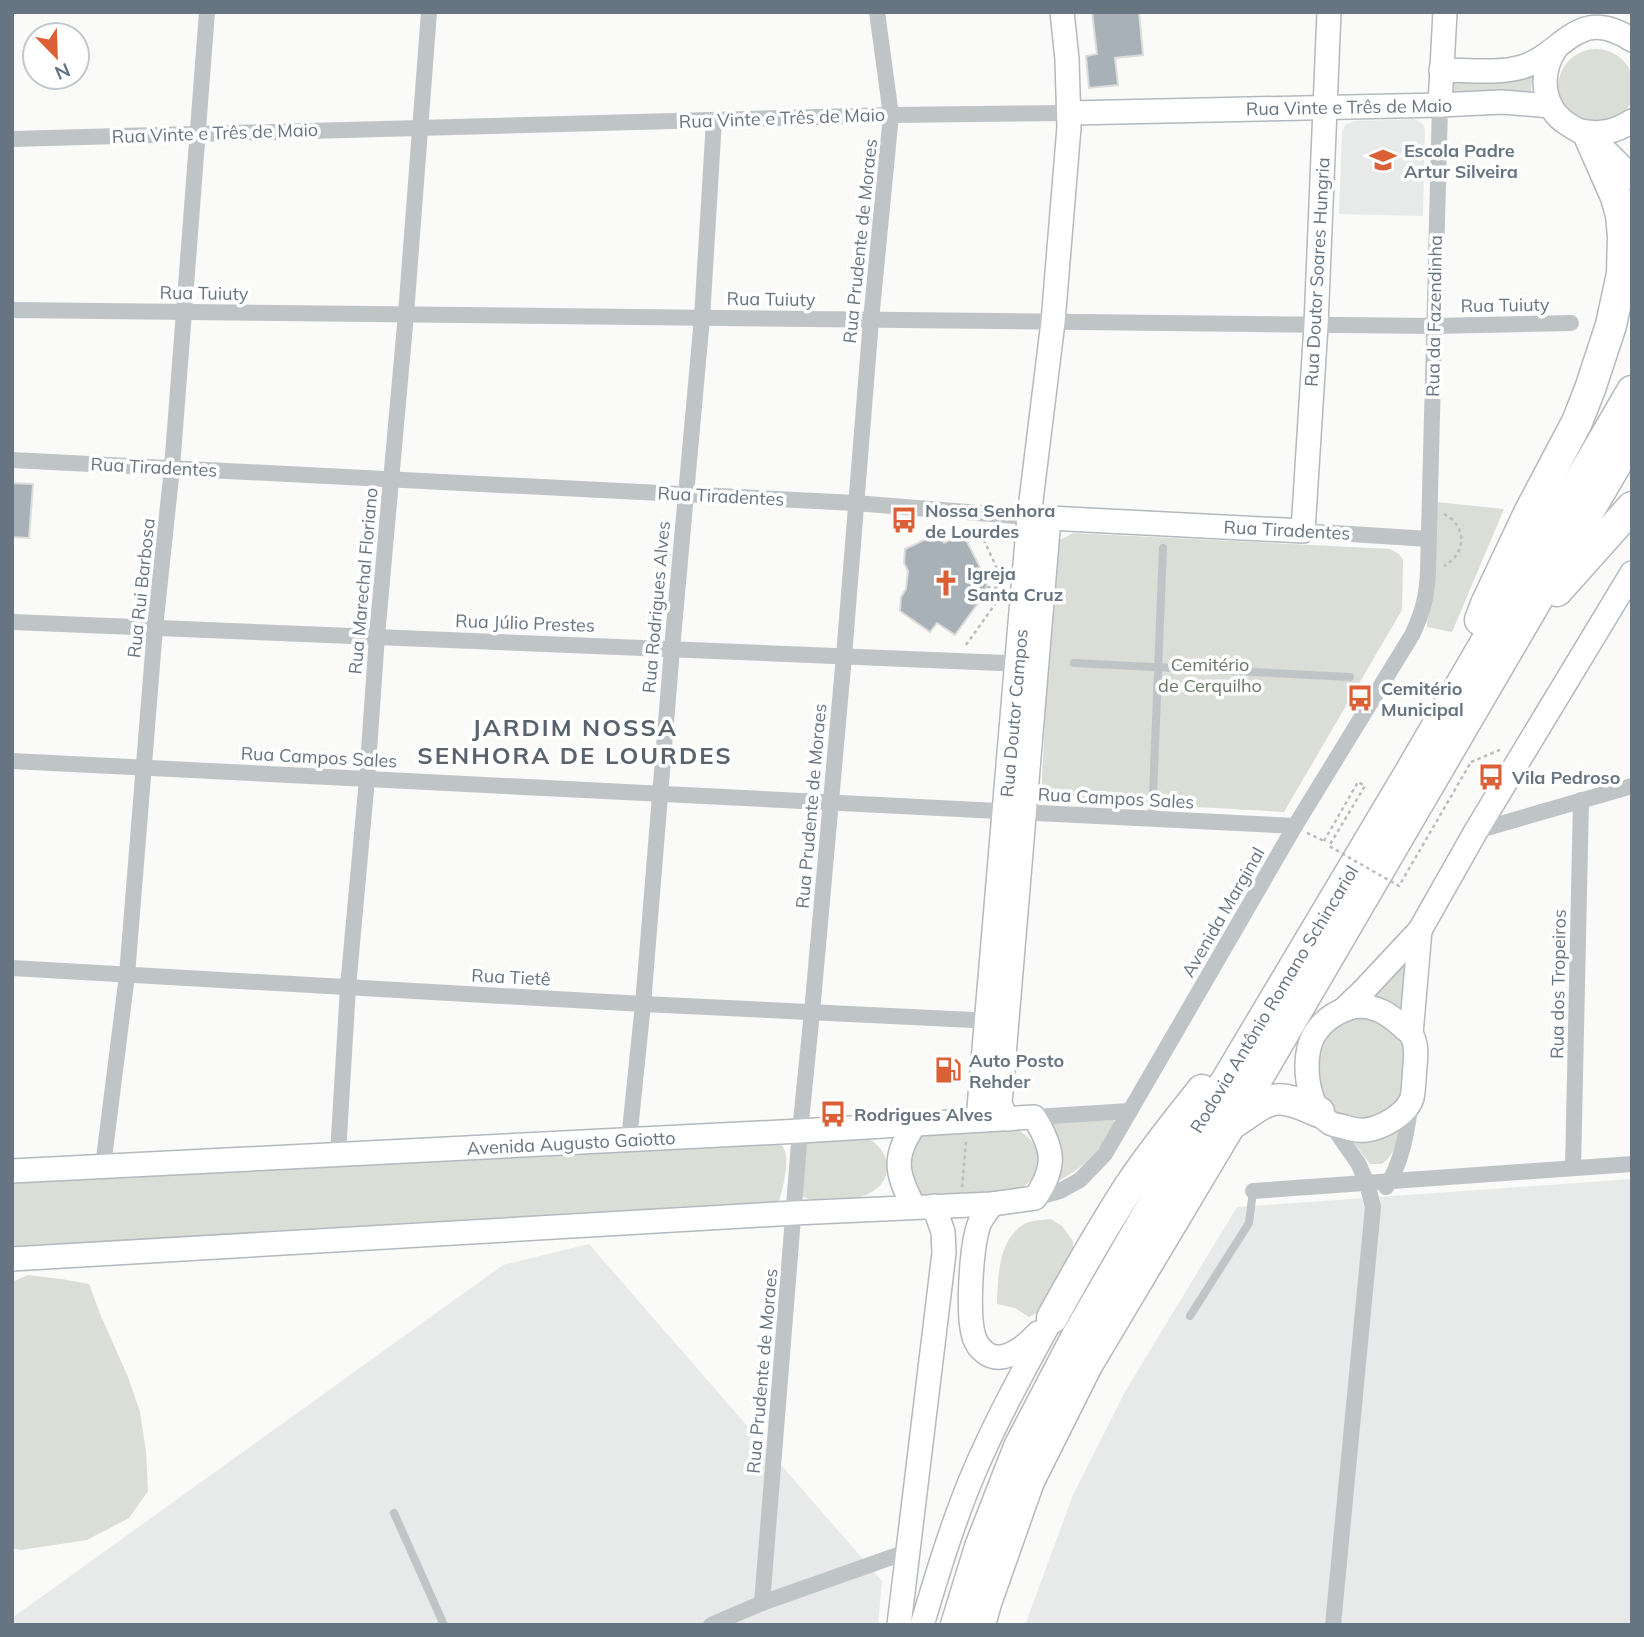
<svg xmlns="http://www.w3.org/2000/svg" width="1644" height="1637" viewBox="0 0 1644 1637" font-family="Mulish,sans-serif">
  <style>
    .built { fill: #e8e9e9 }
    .green { fill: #daded7 }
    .building { fill: #a8b1b7; stroke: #dcdcda; stroke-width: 2 }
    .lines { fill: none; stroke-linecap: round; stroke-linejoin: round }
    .secondary-casing { stroke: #b4b9be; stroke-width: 26 }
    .highway-casing { stroke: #b5b9bc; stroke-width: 33 }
    .path { stroke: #babdc0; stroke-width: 2.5; stroke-dasharray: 3.5 3.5; stroke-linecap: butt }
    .lane { stroke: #bfc4c7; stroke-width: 8 }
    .street { stroke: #bfc4c7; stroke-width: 16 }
    .secondary { stroke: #fff; stroke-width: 23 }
    .highway { stroke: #fff; stroke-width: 30 }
    .path-bridge { stroke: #babdc0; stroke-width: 2.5; stroke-dasharray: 3.5 3.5; stroke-linecap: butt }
    .labels { text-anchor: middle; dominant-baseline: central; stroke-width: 7; stroke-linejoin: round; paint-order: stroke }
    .street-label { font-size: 18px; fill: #667581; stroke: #fff }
    .poi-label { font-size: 18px; font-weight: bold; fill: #667581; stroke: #fff; text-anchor: start }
    .park-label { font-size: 18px; fill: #687a65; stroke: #fff }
    .district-label { font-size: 24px; font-weight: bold; letter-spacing: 2px; fill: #58636d; stroke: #fff }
  </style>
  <rect width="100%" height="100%" fill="#fafaf8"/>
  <g class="built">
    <path d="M1415 119 1422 123 1425 129 1423 216 1339 214 1342 133 1345 125 1354 121Z"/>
    <path d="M1632 1179V1625H1025L1073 1495 1126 1390 1237 1207Z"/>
    <path d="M589 1244 882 1581 878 1625H12V1618L503 1265Z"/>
  </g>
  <g class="green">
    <circle cx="1596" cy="87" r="38"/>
    <path d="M1534 70 1531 89 1532 98 1453 94V79Z"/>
    <path d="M1436 502 1504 509 1452 632 1427 627Z"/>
    <path d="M1073 533 1390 549 1399 554 1403 560 1402 610 1284 812 1041 798 1054 543Z"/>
    <path d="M1404 961 1409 965 1405 1017 1367 998Z"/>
    <path d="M1361 1012 1406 1036 1410 1058 1401 1103 1370 1123 1336 1116 1326 1104 1320 1087 1318 1051 1330 1025Z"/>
    <path d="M1114 1120 1115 1124C1100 1151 1082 1170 1054 1183L1046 1123Z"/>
    <path d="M1401 1120C1400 1135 1395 1155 1382 1164H1370L1348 1135Z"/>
    <path d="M1011 1126C1049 1144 1047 1179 1009 1195L920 1196 905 1175 915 1139 928 1134Z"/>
    <path d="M866 1137C886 1147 897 1173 876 1189 864 1199 849 1199 834 1200 823 1200 812 1202 802 1196L807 1140Z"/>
    <path d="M776 1141C780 1144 782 1144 784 1149 790 1158 783 1190 779 1201L774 1203 12 1247V1181Z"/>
    <path d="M1051 1219 1062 1226 1073 1241V1252L1040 1311 1029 1317 1015 1308 997 1304C998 1276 998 1240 1024 1224 1031 1220 1042 1220 1051 1219Z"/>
    <path d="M28 1275 61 1279 89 1284 101 1316 128 1377 140 1412 146 1451 148 1491 129 1518 87 1540 21 1550 12 1548V1282Z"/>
  </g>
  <g class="building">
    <path d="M1092 12H1139L1143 55 1115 58 1118 85 1089 88 1086 56 1097 54Z"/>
    <path d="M12 483 33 484 29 538 12 537Z"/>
    <path d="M939 533 944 543 963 534 987 581 986 592 955 635 937 623 930 632 900 611 901 597 906 589 908 571 904 563 905 549Z"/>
  </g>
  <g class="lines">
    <g class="secondary-casing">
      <g id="secondary">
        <path d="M1556 48C1539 73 1541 108 1569 125 1577 130 1585 134 1592 139 1607 151 1619 164 1632 178"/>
        <path d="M1441 70C1467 70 1497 74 1522 67 1564 54 1578 4 1632 40"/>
        <path d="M1440 105 1445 12"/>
        <path d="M1069 113 1440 105 1502 102 1551 106"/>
        <path d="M1581 131C1600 135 1615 132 1632 121"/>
        <path d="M1029 517 1303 531 1316 325 1329 12"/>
        <path d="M1357 1006C1377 1006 1389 1014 1403 1027 1406 1030 1409 1031 1411 1034 1417 1043 1416 1056 1415 1066 1414 1076 1414 1088 1412 1098 1407 1114 1382 1128 1366 1130 1359 1131 1351 1129 1345 1127 1340 1126 1334 1125 1330 1123 1306 1108 1301 1057 1314 1035 1324 1018 1339 1010 1357 1006Z"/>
        <path d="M1344 1009 1363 991 1420 930 1476 831 1632 573"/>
        <path d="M1411 1034 1420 930"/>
        <path d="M1009 1119 1004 1113 1000 1103 1048 530 1049 523 1053 518"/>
        <path d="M978 1120 1029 517 1053 322 1069 127 1067 59 1062 12"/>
        <path d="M12 1171 800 1131 1034 1117C1054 1149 1057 1166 1035 1198L992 1204 794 1213 12 1259"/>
        <path d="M992 1204C988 1210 983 1216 980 1222 971 1243 967 1315 974 1337 978 1349 989 1359 1002 1357 1017 1354 1028 1344 1038 1333"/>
        <path d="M914 1207C896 1173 892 1157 915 1124"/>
        <path d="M899 1625 944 1253 943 1232 934 1206"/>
        <path d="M922 1625C937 1575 952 1525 972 1477 995 1422 1024 1370 1052 1318"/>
      </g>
    </g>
    <g class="highway-casing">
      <g id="highway">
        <path d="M1557 591 1632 507"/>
        <path d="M1480 620 1486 604 1529 513 1577 422 1590 389 1611 325 1622 274 1623 236 1621 215 1616 197 1590 138"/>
        <path d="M1235 1122C1272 1096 1276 1092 1319 1112"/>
        <path d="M1052 1318C1075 1276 1099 1234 1125 1193 1148 1157 1175 1124 1202 1090"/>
        <path d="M956 1625 980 1547 1019 1447 1077 1336 1172 1172 1412 769 1632 391"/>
        <path d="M980 1625 986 1603 1029 1481 1087 1365 1229 1127 1632 437"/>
      </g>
    </g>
    <g class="path">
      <path d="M1444 514C1467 526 1467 553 1444 566"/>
      <path d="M978 527 1003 582"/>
      <path d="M987 587 1003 588"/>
      <path d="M966 645 1003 593"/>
      <path d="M1471 762 1502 749"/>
      <path d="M1307 833 1324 841"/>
      <path d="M962 1187 966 1142"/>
    </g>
    <g class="lane">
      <path d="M1074 663 1350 677"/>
      <path d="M1152 819 1163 548"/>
      <path d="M1190 1316 1249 1223 1253 1191"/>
      <path d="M394 1513 444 1625"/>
    </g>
    <g class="street">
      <path d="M12 139 891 115 1069 113"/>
      <path d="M12 310 1434 326 1571 323"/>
      <path d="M12 460 855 503 1029 517"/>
      <path d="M1303 531 1429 539"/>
      <path d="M12 622 1027 664"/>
      <path d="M12 761 1295 826"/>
      <path d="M1476 831 1632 786"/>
      <path d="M12 968 643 1004 994 1021"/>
      <path d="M1034 1117 1130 1111"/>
      <path d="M1330 1123 1358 1163 1367 1183 1373 1207 1333 1625"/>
      <path d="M629 1140 643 1004 672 649 702 318 714 120"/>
      <path d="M338 1154 348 987 367 779 377 636 406 314 429 12"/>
      <path d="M103 1166 127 975 155 628 172 468 207 12"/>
      <path d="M1573 1168 1581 800"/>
      <path d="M1386 1187C1402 1163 1407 1131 1411 1102"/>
      <path d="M1253 1191 1632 1164"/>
      <path d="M1035 1198 1060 1191 1080 1180 1105 1154 1295 826 1412 635C1423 612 1427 596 1428 571L1440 105"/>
      <path d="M762 1603 800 1131 812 1012 844 656 871 320 891 115 877 12"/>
      <path d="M711 1625 762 1603 909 1551"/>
    </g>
    <use href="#secondary" class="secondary"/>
    <use href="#highway" class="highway"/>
    <path class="path-bridge" d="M1324 841 1358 782 1365 786 1329 846 1399 886 1471 762"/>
  </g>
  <defs>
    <g id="school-bare" transform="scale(2.1)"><path d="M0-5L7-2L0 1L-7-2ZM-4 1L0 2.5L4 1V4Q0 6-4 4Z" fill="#dc6035" stroke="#fff" stroke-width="2.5" paint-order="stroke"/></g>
    <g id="bus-bare" transform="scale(2.1)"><path d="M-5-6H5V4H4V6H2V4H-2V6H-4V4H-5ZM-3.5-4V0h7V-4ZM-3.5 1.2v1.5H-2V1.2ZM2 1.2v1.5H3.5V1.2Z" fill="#dc6035" stroke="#fff" stroke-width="2.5" paint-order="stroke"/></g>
    <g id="church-bare" transform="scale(2.1)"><path d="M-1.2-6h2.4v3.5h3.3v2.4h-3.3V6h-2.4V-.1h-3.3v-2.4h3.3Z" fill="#dc6035" stroke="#fff" stroke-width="2.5" paint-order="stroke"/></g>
    <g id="fuel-bare" transform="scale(2.1)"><path d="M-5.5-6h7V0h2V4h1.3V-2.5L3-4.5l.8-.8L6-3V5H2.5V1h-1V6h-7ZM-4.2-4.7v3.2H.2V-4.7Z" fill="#dc6035" stroke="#fff" stroke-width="2.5" paint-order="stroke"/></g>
  </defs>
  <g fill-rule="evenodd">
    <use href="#school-bare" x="1383" y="160"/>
    <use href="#bus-bare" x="904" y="520"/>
    <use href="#church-bare" x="946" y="583"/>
    <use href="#bus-bare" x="1360" y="698"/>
    <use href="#bus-bare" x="1491" y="777"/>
    <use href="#fuel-bare" x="948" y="1070"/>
    <use href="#bus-bare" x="833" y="1114"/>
  </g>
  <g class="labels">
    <g class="street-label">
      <text transform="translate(1349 107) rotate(-1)">Rua Vinte e Três de Maio</text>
      <text transform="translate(782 118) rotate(-2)">Rua Vinte e Três de Maio</text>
      <text transform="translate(215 133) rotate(-2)">Rua Vinte e Três de Maio</text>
      <text transform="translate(860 241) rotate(-84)">Rua Prudente de Moraes</text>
      <text transform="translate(1317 272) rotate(-87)">Rua Doutor Soares Hungria</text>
      <text transform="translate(204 293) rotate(1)">Rua Tuiuty</text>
      <text transform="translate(771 299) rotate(1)">Rua Tuiuty</text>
      <text transform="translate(1505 305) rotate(-1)">Rua Tuiuty</text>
      <text transform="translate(1434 316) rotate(-89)">Rua da Fazendinha</text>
      <text transform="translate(154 467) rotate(3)">Rua Tiradentes</text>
      <text transform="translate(721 496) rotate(3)">Rua Tiradentes</text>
      <text transform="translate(1287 530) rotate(3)">Rua Tiradentes</text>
      <text transform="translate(363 581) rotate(-85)">Rua Marechal Floriano</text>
      <text transform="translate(141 588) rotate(-84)">Rua Rui Barbosa</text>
      <text transform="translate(656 607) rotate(-85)">Rua Rodrigues Alves</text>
      <text transform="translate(525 623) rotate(2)">Rua Júlio Prestes</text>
      <text transform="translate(1014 713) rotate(-85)">Rua Doutor Campos</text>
      <text transform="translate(319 757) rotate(3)">Rua Campos Sales</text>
      <text transform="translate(1116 798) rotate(3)">Rua Campos Sales</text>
      <text transform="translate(811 806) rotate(-85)">Rua Prudente de Moraes</text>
      <text transform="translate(1223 912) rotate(-60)">Avenida Marginal</text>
      <text transform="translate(511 977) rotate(3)">Rua Tietê</text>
      <text transform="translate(1558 984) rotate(-89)">Rua dos Tropeiros</text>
      <text transform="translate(1274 999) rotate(-59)">Rodovia Antônio Romano Schincariol</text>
      <text transform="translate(571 1143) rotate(-3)">Avenida Augusto Gaiotto</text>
      <text transform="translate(762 1371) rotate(-85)">Rua Prudente de Moraes</text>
    </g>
    <g class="poi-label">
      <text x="1404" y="150">Escola Padre<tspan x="1404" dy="21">Artur Silveira</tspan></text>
      <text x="925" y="510">Nossa Senhora<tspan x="925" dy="21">de Lourdes</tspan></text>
      <text x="967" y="573">Igreja<tspan x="967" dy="21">Santa Cruz</tspan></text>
      <text x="1381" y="688">Cemitério<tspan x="1381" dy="21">Municipal</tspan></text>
      <text x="1512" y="777">Vila Pedroso</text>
      <text x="969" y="1060">Auto Posto<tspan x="969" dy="21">Rehder</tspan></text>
      <text x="854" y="1114">Rodrigues Alves</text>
    </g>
    <g class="park-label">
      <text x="1210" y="664">Cemitério<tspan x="1210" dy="21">de Cerquilho</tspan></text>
    </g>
    <g class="district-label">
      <text x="575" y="727">JARDIM NOSSA<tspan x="575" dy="28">SENHORA DE LOURDES</tspan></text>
    </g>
  </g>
  <rect width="1644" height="1637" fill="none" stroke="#667581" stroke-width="28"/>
  <g transform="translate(56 56) rotate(157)"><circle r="33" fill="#ffffff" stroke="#c2c8cd" stroke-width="2"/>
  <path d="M0-5L12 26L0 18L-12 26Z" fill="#dc6035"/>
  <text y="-10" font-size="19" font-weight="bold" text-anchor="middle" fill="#667581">N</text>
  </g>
</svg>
